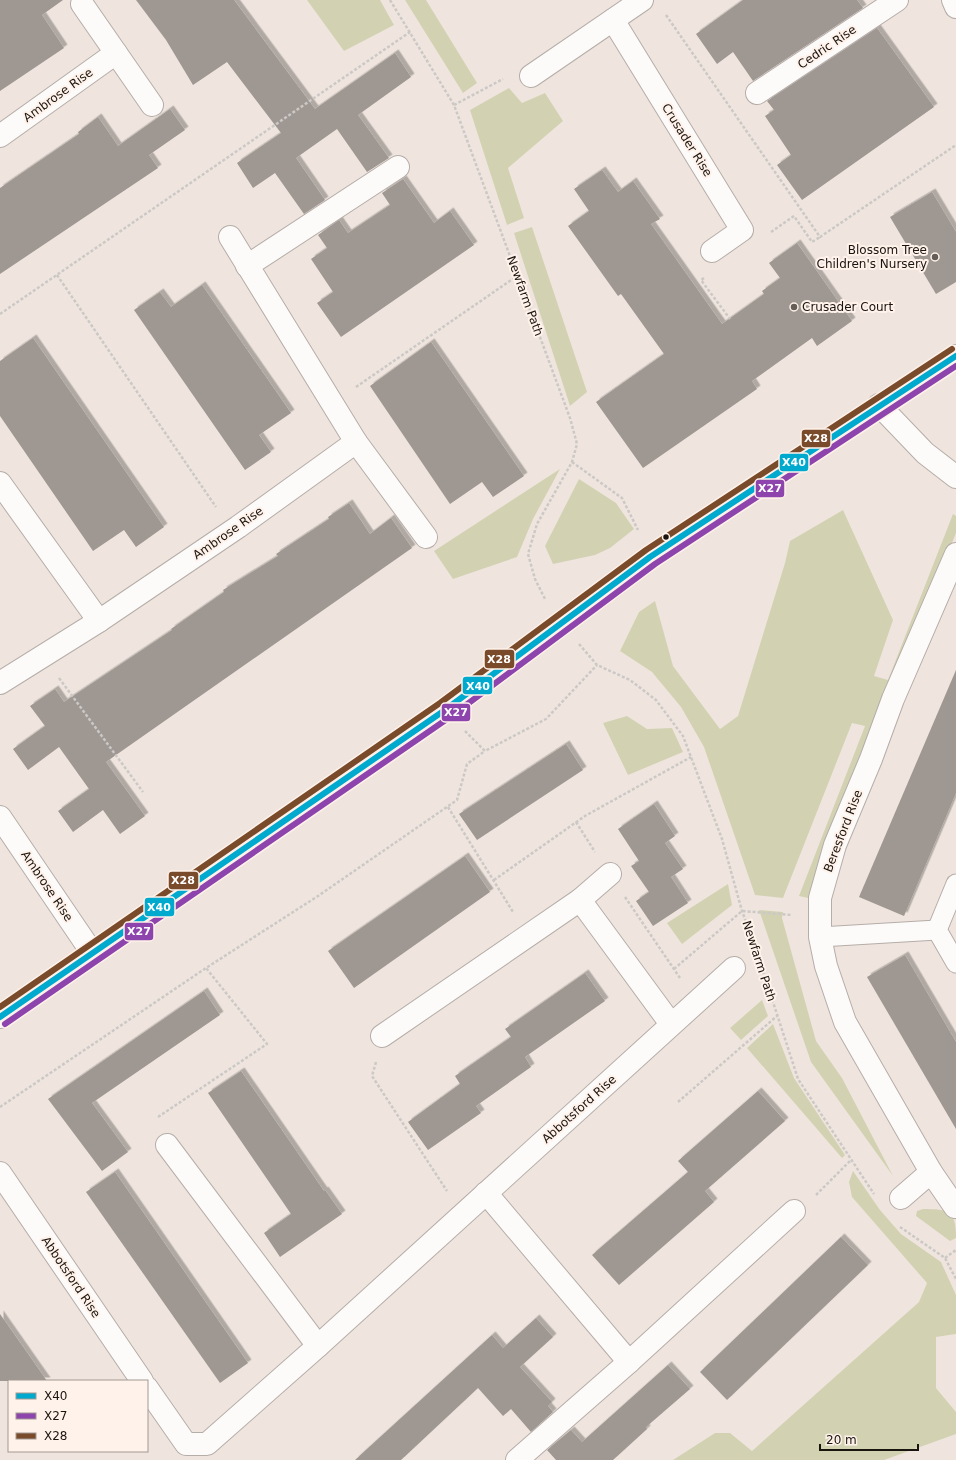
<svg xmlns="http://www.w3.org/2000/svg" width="956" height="1460" viewBox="0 0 956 1460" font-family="'DejaVu Sans',sans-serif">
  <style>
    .green { fill: #d2d2b3 }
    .building { fill: #9f9792; filter: url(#shadow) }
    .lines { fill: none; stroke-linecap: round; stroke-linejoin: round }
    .service-casing { stroke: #b5ada8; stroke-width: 21 }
    .minor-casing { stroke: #b5ada8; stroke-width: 24 }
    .tertiary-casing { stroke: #b5ada8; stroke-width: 24 }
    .path { stroke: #cbc8c5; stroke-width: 2.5; stroke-dasharray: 3 2; stroke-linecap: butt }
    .service { stroke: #fdfbfa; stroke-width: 19 }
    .minor { stroke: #fdfbfa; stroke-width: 22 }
    .tertiary { stroke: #fdfbfa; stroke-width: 22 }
    .bus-1-casing { stroke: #fff2ea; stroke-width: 9 }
    .bus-2-casing { stroke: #fff2ea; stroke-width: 9 }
    .bus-3-casing { stroke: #fff2ea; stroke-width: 9 }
    .bus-1 { stroke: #00a9ce; stroke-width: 6 }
    .bus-2 { stroke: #8e44ad; stroke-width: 6 }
    .bus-3 { stroke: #7a4b2a; stroke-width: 6 }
    .poi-dot { fill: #655d57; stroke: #fff2ea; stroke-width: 1.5 }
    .bus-dot { fill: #1a140f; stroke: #fff2ea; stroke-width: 1.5 }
    .labels { text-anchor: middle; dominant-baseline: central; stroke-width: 4; stroke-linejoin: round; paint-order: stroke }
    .street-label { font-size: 12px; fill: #1a140f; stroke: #fff2ea }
    .poi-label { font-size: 12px; fill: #1a140f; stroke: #fff2ea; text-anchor: end }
    .line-badge { stroke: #fff2ea; stroke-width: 1.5 }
    .badge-label { font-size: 11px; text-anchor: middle; font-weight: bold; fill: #fff }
  </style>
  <defs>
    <filter id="shadow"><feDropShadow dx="3.5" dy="-3.5" stdDeviation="0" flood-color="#0004"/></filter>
  </defs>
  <rect width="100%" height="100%" fill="#efe5de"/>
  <g class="green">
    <path d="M307 0H380L394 25 344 51Z"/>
    <path d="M405 0H426L477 83 463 93Z"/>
    <path d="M509 88 522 103 545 93 563 121 508 168 524 218 507 225 470 110Z"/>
    <path d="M532 227 587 392 570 406 514 233Z"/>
    <path d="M560 469 533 519 517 557 453 579 434 551Z"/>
    <path d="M579 479 616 503 634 529 610 548 595 555 553 564 545 546Z"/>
    <path d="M843 510 893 620 874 676 888 680 953 514 956 516V533L808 898 799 896 865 726 852 723 783 898 755 895 704 747 681 707 652 672 620 651 639 612 655 601 673 666 720 729 738 716 785 563 790 541Z"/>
    <path d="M627 716 647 729 672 728 683 752 628 775 603 723Z"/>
    <path d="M728 884 732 905 682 944 667 923Z"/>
    <path d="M759 910 783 912 782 918 816 1041 842 1078 893 1176 811 1062Z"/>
    <path d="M762 1000 768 1016 741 1040 730 1028Z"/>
    <path d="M773 1024 794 1078 845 1155 842 1158 747 1048Z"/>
    <path d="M853 1171 880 1210 901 1234 941 1262 956 1295V1334L936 1337V1388L956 1412V1434L884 1460H673L715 1433H730L752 1451 919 1302 927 1283 852 1197 849 1182Z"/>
    <path d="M923 1209C949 1209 956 1211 956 1238L950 1241 916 1216 917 1211Z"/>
  </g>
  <g class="building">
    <path d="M0 0H63L42 15 64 48 0 91Z"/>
    <path d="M136 0H234L315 109 395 53 411 77 358 115 389 158 367 172 337 129 296 158 325 200 304 214 275 173 253 188 237 163 281 133 227 62 193 85 166 40Z"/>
    <path d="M743 0H857L863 8 753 81 733 52 717 64 696 34Z"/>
    <path d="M877 28 934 107 802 200 777 165 791 155 765 116 774 110 767 101Z"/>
    <path d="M170 109 185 130 149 155 158 168 0 274V188L79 134 78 132 98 117 118 146Z"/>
    <path d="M602 170 618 192 633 181 660 219 651 224 722 324 764 294 762 291 780 278 769 263 797 243 852 321 817 346 812 338 752 381 757 389 643 468 596 402 664 354 621 294 618 296 568 226 589 211 574 189Z"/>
    <path d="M403 179 434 223 450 211 474 245 341 337 317 303 333 292 311 259 327 248 318 235 339 220 348 233 390 205 382 193Z"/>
    <path d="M932 192 956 232V282L936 294 890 217Z"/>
    <path d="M202 285 291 413 259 435 271 452 245 470 134 310 160 292 171 307Z"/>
    <path d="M33 338 164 527 136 547 124 530 93 551 0 416V361Z"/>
    <path d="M431 342 524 476 493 497 482 482 450 504 370 386Z"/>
    <path d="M349 503 370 534 391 518 412 548 106 762 145 816 120 834 103 810 73 832 58 811 89 789 59 747 28 770 13 749 45 726 30 706 55 689 64 702 172 630 171 629 224 592 223 590 278 556 276 554 329 519 328 517Z"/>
    <path d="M956 670V793L904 916 859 897Z"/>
    <path d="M566 744 583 770 477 840 459 814Z"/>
    <path d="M654 804 675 836 665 843 683 869 671 877 688 903 653 926 636 901 649 892 631 866 639 861 618 829Z"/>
    <path d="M465 856 490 892 354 988 328 951Z"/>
    <path d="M905 955 956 1042V1129L867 977Z"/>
    <path d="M585 973 605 1001 525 1057 531 1067 476 1106 481 1113 428 1150 408 1122 460 1084 455 1076 511 1037 505 1029Z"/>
    <path d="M204 991 220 1015 92 1103 128 1152 102 1171 48 1099Z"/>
    <path d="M241 1071 324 1191 325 1190 342 1214 280 1257 264 1233 291 1214 208 1093Z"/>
    <path d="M758 1091 785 1121 705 1191 714 1202 619 1285 592 1255 688 1172 678 1161Z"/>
    <path d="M115 1172 248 1363 220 1383 86 1192Z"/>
    <path d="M841 1237 868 1265 727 1400 700 1372Z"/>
    <path d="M0 1314 47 1381H0Z"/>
    <path d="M536 1318 553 1337 520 1367 552 1402 548 1406 553 1412 531 1432 511 1409 503 1416 478 1388 401 1460H355L492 1335 503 1348Z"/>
    <path d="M668 1365 690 1389 646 1427 647 1429 613 1460H556L547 1450 571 1430 582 1442Z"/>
  </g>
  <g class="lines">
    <g class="service-casing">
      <g id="service">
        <path d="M956 884 937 930 956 963"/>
        <path d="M820 937 937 930"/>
      </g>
    </g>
    <g class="minor-casing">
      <g id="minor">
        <path d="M953 0 956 7"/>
        <path d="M613 20 742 230 712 251"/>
        <path d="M116 53 152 105"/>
        <path d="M531 76 642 0"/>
        <path d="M757 93 897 0"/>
        <path d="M0 136 116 53 82 4"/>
        <path d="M247 266 398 167"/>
        <path d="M879 405 925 453 956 477"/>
        <path d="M356 442 426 537"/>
        <path d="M0 483 99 621"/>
        <path d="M0 683 99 621 238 527 356 442 230 237"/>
        <path d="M0 817 93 954"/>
        <path d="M580 900 610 874"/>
        <path d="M382 1036 580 900 671 1024"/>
        <path d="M167 1145 318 1346"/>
        <path d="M0 1173 142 1381"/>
        <path d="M486 1193 629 1362 794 1211"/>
        <path d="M901 1198 931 1172"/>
        <path d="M955 1207 931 1172 845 1022 826 966 820 937V898L835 845 871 759 893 699 956 554"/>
        <path d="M147 1388 186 1444H207L318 1346 734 968"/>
        <path d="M517 1460 629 1362"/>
      </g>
    </g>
    <g class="tertiary-casing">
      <path id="tertiary" d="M0 1017 445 710 650 557 956 356"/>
    </g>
    <g class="path">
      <path d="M390 0 454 105 570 418 577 444 572 462 537 524 528 554 535 579 545 599"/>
      <path d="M666 15 820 237 956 145"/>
      <path d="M454 105 503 79"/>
      <path d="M771 232 794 216 812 242 820 237"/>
      <path d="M57 275 216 507"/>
      <path d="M704 278 701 280 730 319"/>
      <path d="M0 314 410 32"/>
      <path d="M356 387 517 276"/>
      <path d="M572 462 622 498 638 530"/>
      <path d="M579 644 597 665 630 680 656 700 683 736 722 839 742 911 756 949"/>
      <path d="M59 678 143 792"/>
      <path d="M465 731 485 751 546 719 597 665"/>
      <path d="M448 807 513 912"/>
      <path d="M576 822 595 852"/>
      <path d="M494 880 585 816 691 757"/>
      <path d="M625 897 680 978"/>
      <path d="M674 969 742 911 792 915"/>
      <path d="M763 971 798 1079 874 1194"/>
      <path d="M376 1062 372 1076 447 1191"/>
      <path d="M678 1102 777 1016"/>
      <path d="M0 1107 206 968 318 896 457 800 467 764 485 751"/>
      <path d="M158 1117 267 1044 206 968"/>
      <path d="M816 1195 851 1160"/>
      <path d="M900 1227 945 1258 956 1279"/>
      <path d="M945 1258 956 1250"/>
    </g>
    <use href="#service" class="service"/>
    <use href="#minor" class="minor"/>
    <use href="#tertiary" class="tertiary"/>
    <g class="bus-1-casing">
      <path id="bus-1" d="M0 1017 445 710 650 557 956 356"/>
    </g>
    <g class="bus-2-casing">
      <path id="bus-2" d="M5 1024 450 717 655 564 956 366"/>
    </g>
    <g class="bus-3-casing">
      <path id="bus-3" d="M0 1007 440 703 646 550 952 349"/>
    </g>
    <use href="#bus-1" class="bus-1"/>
    <use href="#bus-2" class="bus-2"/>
    <use href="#bus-3" class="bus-3"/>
  </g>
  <g class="poi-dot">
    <circle cx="935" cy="257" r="4"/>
    <circle cx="794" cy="307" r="4"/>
  </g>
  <circle class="bus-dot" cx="666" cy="537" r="3.5"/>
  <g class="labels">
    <g class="street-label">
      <text transform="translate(827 47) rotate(-34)">Cedric Rise</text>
      <text transform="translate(58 95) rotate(-36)">Ambrose Rise</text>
      <text transform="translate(687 140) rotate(58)">Crusader Rise</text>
      <text transform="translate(525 296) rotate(70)">Newfarm Path</text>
      <text transform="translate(228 533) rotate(-35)">Ambrose Rise</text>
      <text transform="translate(843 831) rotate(-69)">Beresford Rise</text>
      <text transform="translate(47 886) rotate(56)">Ambrose Rise</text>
      <text transform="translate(759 961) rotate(72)">Newfarm Path</text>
      <text transform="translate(579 1109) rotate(-42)">Abbotsford Rise</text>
      <text transform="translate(71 1277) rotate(56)">Abbotsford Rise</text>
    </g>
    <g class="poi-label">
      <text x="927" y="250">Blossom Tree<tspan x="927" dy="14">Children's Nursery</tspan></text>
      <text x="802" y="307" text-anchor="start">Crusader Court</text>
    </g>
  </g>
  <g class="line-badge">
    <rect x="801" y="429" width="30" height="19" rx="4" fill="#7a4b2a"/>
    <rect x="779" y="453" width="30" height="19" rx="4" fill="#00a9ce"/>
    <rect x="755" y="479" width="30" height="19" rx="4" fill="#8e44ad"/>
    <rect x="484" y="649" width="31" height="20" rx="4" fill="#7a4b2a"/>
    <rect x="462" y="676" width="31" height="19" rx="4" fill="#00a9ce"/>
    <rect x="441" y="703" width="30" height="19" rx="4" fill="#8e44ad"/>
    <rect x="168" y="871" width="31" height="19" rx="4" fill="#7a4b2a"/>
    <rect x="144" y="897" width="31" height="20" rx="4" fill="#00a9ce"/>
    <rect x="124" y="922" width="30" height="19" rx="4" fill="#8e44ad"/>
  </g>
  <g class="badge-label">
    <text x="816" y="442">X28</text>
    <text x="794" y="466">X40</text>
    <text x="770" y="492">X27</text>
    <text x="499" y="663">X28</text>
    <text x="478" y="690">X40</text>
    <text x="456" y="716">X27</text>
    <text x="183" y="884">X28</text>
    <text x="159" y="911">X40</text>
    <text x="139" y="935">X27</text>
  </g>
  <rect x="8" y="1380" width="140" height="72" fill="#fff2ea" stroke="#a39992"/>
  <rect x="16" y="1393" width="20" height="6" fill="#00a9ce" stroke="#a39992"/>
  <text x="44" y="1400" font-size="12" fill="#1a140f">X40</text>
  <rect x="16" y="1413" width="20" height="6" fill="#8e44ad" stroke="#a39992"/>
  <text x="44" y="1420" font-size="12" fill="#1a140f">X27</text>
  <rect x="16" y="1433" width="20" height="6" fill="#7a4b2a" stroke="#a39992"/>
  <text x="44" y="1440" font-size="12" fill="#1a140f">X28</text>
  <path d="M820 1444v6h98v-6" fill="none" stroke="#1a140f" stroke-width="2"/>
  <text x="826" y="1444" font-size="12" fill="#1a140f" stroke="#fff2ea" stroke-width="3" paint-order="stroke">20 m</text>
</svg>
